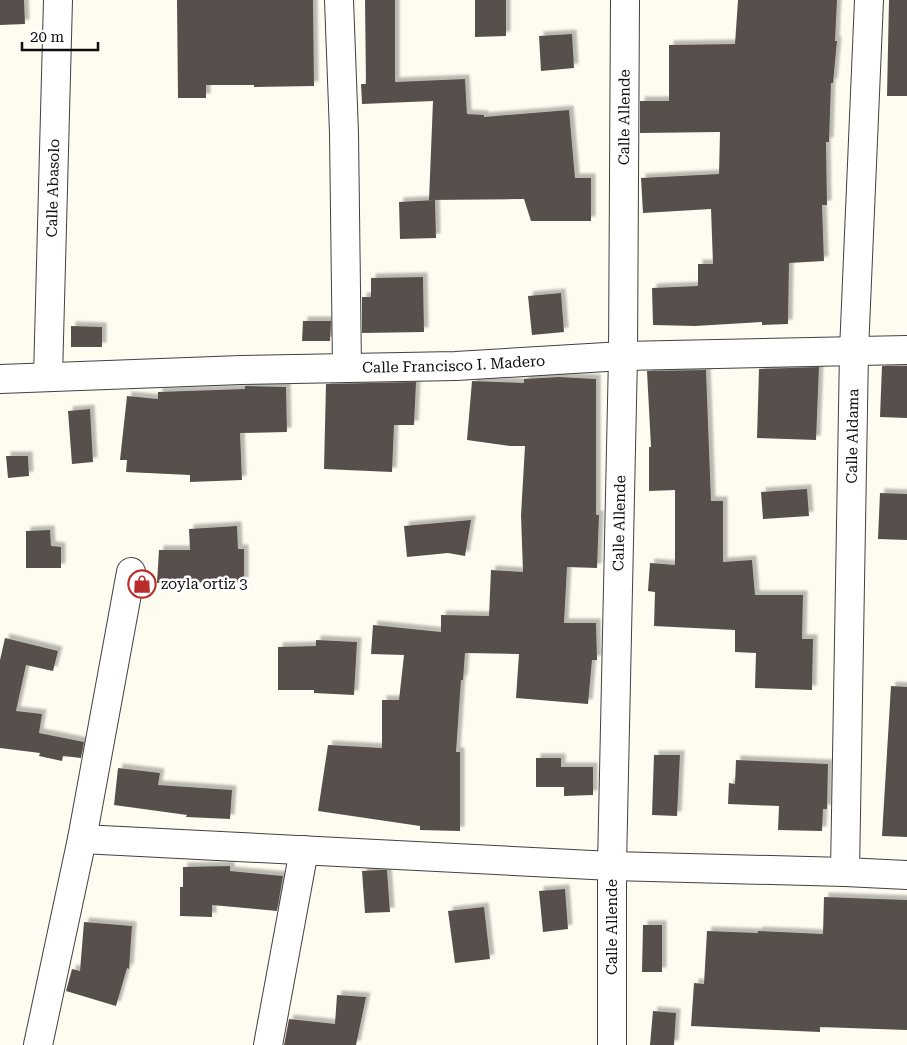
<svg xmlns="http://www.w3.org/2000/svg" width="907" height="1045" viewBox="0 0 907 1045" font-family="'Roboto Serif',serif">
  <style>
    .building { fill: #57504b; filter: url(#shadow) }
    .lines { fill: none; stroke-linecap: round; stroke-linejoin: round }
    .minor-casing { stroke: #414141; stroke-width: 30 }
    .minor { stroke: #fff; stroke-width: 28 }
    .labels { text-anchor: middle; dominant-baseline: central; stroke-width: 5; stroke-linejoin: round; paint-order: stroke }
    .street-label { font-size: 15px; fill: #0e0e0e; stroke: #fff }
    .poi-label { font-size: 15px; fill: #0e0e0e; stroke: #fff; text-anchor: start }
  </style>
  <defs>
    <filter id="shadow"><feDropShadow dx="4.5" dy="-4.5" stdDeviation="1" flood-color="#0004"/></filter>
  </defs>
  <rect width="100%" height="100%" fill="#fefcf0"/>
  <g class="building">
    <path d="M0 0H24L25 24 0 25Z"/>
    <path d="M177 0H313L314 86 254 87V85H206V98H178Z"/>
    <path d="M365 0H395V82L465 79 467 114 484 115V117L569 110 575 178H591V221H531L524 199 429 200 433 101 362 104 361 84H366Z"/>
    <path d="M475 0H506V36L475 37Z"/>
    <path d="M738 0H837L835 41H837L833 83H831L829 142H826L827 205H822L824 261 789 263 788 324 762 325V322L695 326 653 325 652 288 698 286V264H713L711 209 643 213 641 178 719 174 720 132 640 133V101H669V45L735 44Z"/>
    <path d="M889 0H907V96H887Z"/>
    <path d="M572 34 574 68 541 71 539 36Z"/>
    <path d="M435 200 436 238 400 239 399 202Z"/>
    <path d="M423 277 424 332 362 333V297H371V278Z"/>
    <path d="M561 293 564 332 532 335 528 296Z"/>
    <path d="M303 321H331L330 341H302Z"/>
    <path d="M71 326 102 327V347H71Z"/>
    <path d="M882 366H907V418L880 417Z"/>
    <path d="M819 367 816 440 757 438 759 369Z"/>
    <path d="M706 370 711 501H723V562L752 560 755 595H803L802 639H813L812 690 755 688 756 653 735 652V630L654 626 655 592 648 591 650 563 675 565V490L649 491V447H651L647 371Z"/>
    <path d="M559 377 596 379V515H599L597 568 567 567 564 623H596L597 660H592L588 704 516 698 519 654 465 653 463 680H461L456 752H460V831L420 830V826L318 811 328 745 382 748V700H399L404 655 371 654 373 625 441 632V615L489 616 491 570 523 572 521 515 525 446H510L467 440 472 381 524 383V379Z"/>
    <path d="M416 382 414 425H394L392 472 324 469 326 384Z"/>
    <path d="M245 386 286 387 287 432 240 433 242 480 190 482V475L126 472 127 460H120L127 396 158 399V392L245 389Z"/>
    <path d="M90 409 93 462 72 464 68 411Z"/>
    <path d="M6 456H28L29 476 8 478Z"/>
    <path d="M807 489 809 516 763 519 761 492Z"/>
    <path d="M880 493 907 494V540L878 539Z"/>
    <path d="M471 520 465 556 448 553 407 557 404 526Z"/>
    <path d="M237 526 238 549H244V582L157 583 159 550H190L189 529Z"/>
    <path d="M50 530 51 546 61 547V568H26V531Z"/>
    <path d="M5 638 58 651 53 671 26 665 16 711 42 714 39 733 84 742 81 758 63 756 62 761 39 756 40 753 0 748V660Z"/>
    <path d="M316 640 357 642 354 695 314 693V690H278V647L316 646Z"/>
    <path d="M891 686 907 687V837L882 836Z"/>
    <path d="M654 755H680L677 816 652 815Z"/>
    <path d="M536 758H561V767H593V795L564 796V787H536Z"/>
    <path d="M736 760 828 764 827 809H823L822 831 778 830 779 806 728 804 729 783 735 784Z"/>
    <path d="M118 768 160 773 158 785 232 790 230 819 186 817 187 815 114 805Z"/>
    <path d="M230 866V871L283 876 277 911 212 905V917L180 916V887H183V867Z"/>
    <path d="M380 870H387L390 912 365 913 362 871Z"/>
    <path d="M565 889 568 929 543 932 539 891Z"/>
    <path d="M824 897 907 900V1030L820 1027V1032L691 1026 694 983 704 984 707 931 758 933V931L823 934Z"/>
    <path d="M484 907 490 959 455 963 448 911Z"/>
    <path d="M84 922 132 926 129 969 127 968 116 1006 66 991 72 969 80 971Z"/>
    <path d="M643 925H662V972H642Z"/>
    <path d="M337 995 366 997 356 1045H284L289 1019 335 1024Z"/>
    <path d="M653 1011 676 1013 674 1045H650Z"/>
  </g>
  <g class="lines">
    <g class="minor-casing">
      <g id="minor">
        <path d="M339 0 344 133 347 368"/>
        <path id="s1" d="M48 377 58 0"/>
        <path id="s2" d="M0 379 241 370 456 366 623 356 907 350"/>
        <path d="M82 839 612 866 845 872 907 875"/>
        <path id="s3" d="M845 872 854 351 869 0"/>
        <path d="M38 1045 82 839 131 572"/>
        <path d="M268 1045 304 850"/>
        <path id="s4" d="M612 1045V866L623 356 625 0"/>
      </g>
    </g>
    <use href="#minor" class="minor"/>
  </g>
  <defs>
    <g id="shop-ring" transform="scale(1.4375)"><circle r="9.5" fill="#fff" stroke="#b92d2c" stroke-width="1.5"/><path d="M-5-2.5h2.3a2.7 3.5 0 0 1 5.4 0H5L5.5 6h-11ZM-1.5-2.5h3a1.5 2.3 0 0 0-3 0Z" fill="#b92d2c"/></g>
  </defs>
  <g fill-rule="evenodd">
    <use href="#shop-ring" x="142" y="584"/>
  </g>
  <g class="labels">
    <g class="street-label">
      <text stroke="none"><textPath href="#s4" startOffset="928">Calle Allende</textPath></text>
      <text stroke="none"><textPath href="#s1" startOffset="189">Calle Abasolo</textPath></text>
      <text stroke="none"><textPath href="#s2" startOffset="454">Calle Francisco I. Madero</textPath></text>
      <text stroke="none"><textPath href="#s3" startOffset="436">Calle Aldama</textPath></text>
      <text stroke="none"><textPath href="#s4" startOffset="522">Calle Allende</textPath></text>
      <text transform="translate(612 927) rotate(-90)">Calle Allende</text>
    </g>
    <g class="poi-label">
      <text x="161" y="584">zoyla ortiz 3</text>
    </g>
  </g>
  <path d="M22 42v8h76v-8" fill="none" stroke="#0e0e0e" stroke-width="2.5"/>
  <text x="30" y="42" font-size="15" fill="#0e0e0e" stroke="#ffffff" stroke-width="4" paint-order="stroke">20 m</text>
</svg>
